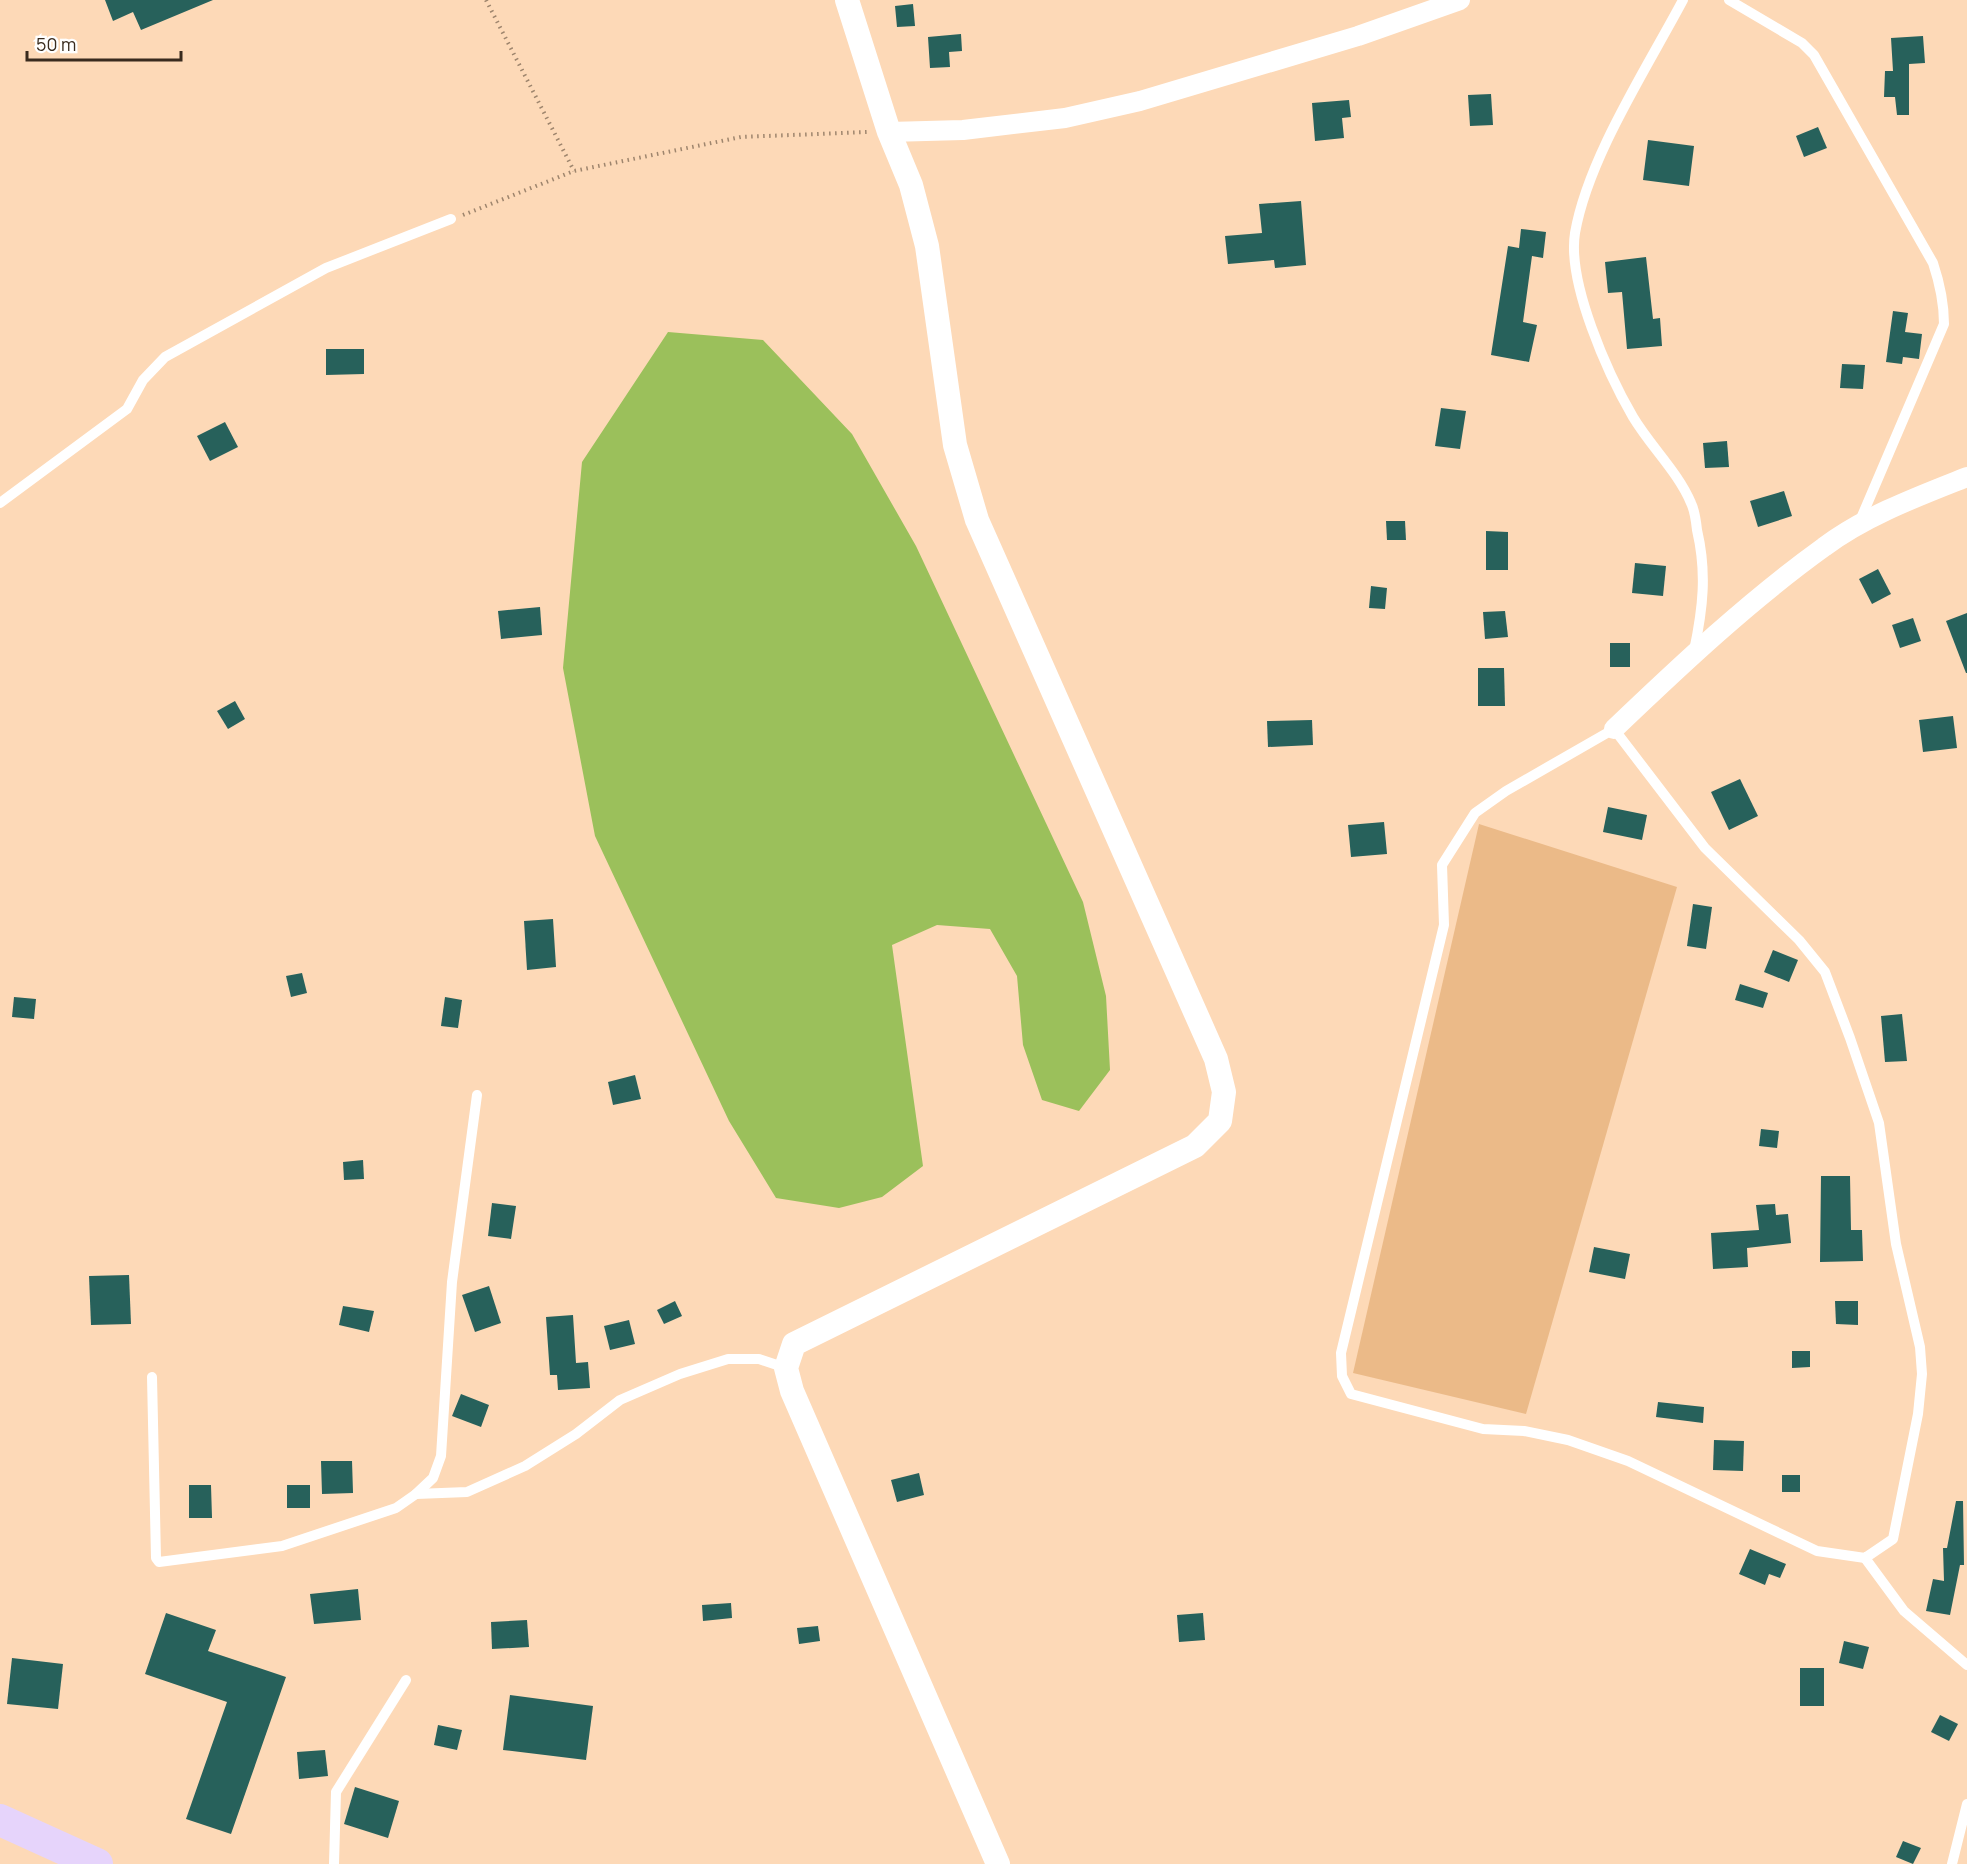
<svg xmlns="http://www.w3.org/2000/svg" width="1967" height="1864" viewBox="0 0 1967 1864" font-family="Manrope,sans-serif">
  <style>
    .green { fill: #ebba88 }
    .water { fill: #9bc05b }
    .building { fill: #27615b }
    .lines { fill: none; stroke-linecap: round; stroke-linejoin: round }
    .path { stroke: #9e856d; stroke-width: 4; stroke-dasharray: 1.5 4.5; stroke-linecap: butt }
    .service { stroke: #fff; stroke-width: 10 }
    .minor { stroke: #fff; stroke-width: 20 }
    .tertiary { stroke: #fff; stroke-width: 24 }
    .primary { stroke: #e6d4fb; stroke-width: 32 }
  </style>
  <rect width="100%" height="100%" fill="#fdd9b7"/>
  <path class="green" d="M1479 824 1677 887 1526 1414 1353 1373Z"/>
  <path class="water" d="M668 332 763 340 852 434 916 546 1083 902 1106 996 1110 1070 1079 1111 1042 1100 1023 1045 1017 976 990 929 937 925 892 945 923 1166 882 1197 839 1208 776 1198 729 1121 595 836 563 668 582 462Z"/>
  <g class="building">
    <path d="M105 0H213L141 30 133 12 113 21Z"/>
    <path d="M913 4 915 26 897 27 895 6Z"/>
    <path d="M961 34 962 51 949 52 950 67 930 68 928 37Z"/>
    <path d="M1923 36 1925 63 1909 64V115H1897L1895 97H1884L1885 71H1893L1891 38Z"/>
    <path d="M1491 94 1493 125 1470 126 1468 95Z"/>
    <path d="M1349 100 1351 117 1342 118 1344 138 1315 141 1312 103Z"/>
    <path d="M1818 127 1827 148 1804 157 1796 136Z"/>
    <path d="M1648 140 1694 146 1689 186 1643 180Z"/>
    <path d="M1301 201 1306 265 1275 268 1274 260 1228 264 1225 236 1262 233 1259 204Z"/>
    <path d="M1521 229 1546 232 1543 258 1532 256 1523 322 1537 325 1529 362 1491 355 1508 246 1519 248Z"/>
    <path d="M1646 257 1653 319 1660 318 1662 346 1627 349 1622 292 1608 293 1605 262Z"/>
    <path d="M1893 311 1908 313 1905 332 1922 334 1919 359 1903 357 1902 364 1886 362Z"/>
    <path d="M326 349H364V374L326 375Z"/>
    <path d="M1842 364 1865 365 1863 389 1840 388Z"/>
    <path d="M1441 408 1466 411 1460 449 1435 446Z"/>
    <path d="M225 422 238 447 210 461 197 436Z"/>
    <path d="M1727 441 1729 467 1705 468 1703 443Z"/>
    <path d="M1784 491 1792 516 1758 527 1750 501Z"/>
    <path d="M1386 521H1405L1406 540H1387Z"/>
    <path d="M1486 531 1508 532V570H1486Z"/>
    <path d="M1635 563 1666 566 1663 596 1632 593Z"/>
    <path d="M1878 569 1891 594 1872 604 1859 579Z"/>
    <path d="M1371 586 1387 588 1385 609 1369 608Z"/>
    <path d="M540 607 542 635 501 639 498 611Z"/>
    <path d="M1505 611 1508 637 1485 639 1483 612Z"/>
    <path d="M1967 613V673H1966L1946 621Z"/>
    <path d="M1913 618 1921 641 1900 648 1892 625Z"/>
    <rect x="1610" y="643" width="20" height="24"/>
    <path d="M1478 668H1504L1505 706H1478Z"/>
    <path d="M235 701 245 719 228 729 217 711Z"/>
    <path d="M1953 716 1957 748 1923 752 1919 720Z"/>
    <path d="M1312 720 1313 745 1268 747 1267 721Z"/>
    <path d="M1740 779 1758 816 1729 830 1711 792Z"/>
    <path d="M1608 807 1647 815 1642 840 1603 832Z"/>
    <path d="M1384 822 1387 854 1351 857 1348 825Z"/>
    <path d="M1693 904 1712 907 1706 949 1687 946Z"/>
    <path d="M553 919 556 967 527 970 524 921Z"/>
    <path d="M1773 950 1798 960 1789 982 1764 972Z"/>
    <path d="M302 973 307 993 291 997 286 976Z"/>
    <path d="M1740 984 1768 993 1763 1008 1735 1000Z"/>
    <path d="M14 997 36 999 34 1019 12 1017Z"/>
    <path d="M445 997 462 1000 458 1028 441 1026Z"/>
    <path d="M1902 1014 1907 1061 1885 1062 1881 1016Z"/>
    <path d="M635 1075 641 1099 613 1105 608 1082Z"/>
    <path d="M1761 1129 1779 1131 1777 1148 1759 1146Z"/>
    <path d="M363 1160 364 1179 344 1180 343 1162Z"/>
    <path d="M1821 1176H1850L1851 1230H1862L1863 1261 1820 1262Z"/>
    <path d="M492 1203 516 1206 511 1239 488 1236Z"/>
    <path d="M1775 1204 1776 1215 1788 1214 1791 1243 1747 1248 1748 1267 1713 1269 1711 1233 1759 1230 1756 1205Z"/>
    <path d="M1594 1247 1630 1254 1625 1279 1589 1272Z"/>
    <path d="M129 1275 131 1324 91 1325 89 1276Z"/>
    <path d="M489 1286 501 1323 475 1332 462 1295Z"/>
    <path d="M675 1301 682 1316 664 1324 657 1310Z"/>
    <path d="M1835 1301H1858V1325L1836 1324Z"/>
    <path d="M343 1306 374 1311 369 1332 339 1325Z"/>
    <path d="M573 1315 576 1363 588 1362 590 1388 558 1390 557 1375H550L546 1317Z"/>
    <path d="M629 1320 635 1344 610 1350 604 1326Z"/>
    <path d="M1792 1351H1810V1367L1792 1368Z"/>
    <path d="M461 1394 489 1405 481 1427 452 1416Z"/>
    <path d="M1658 1402 1704 1407 1703 1423 1656 1417Z"/>
    <path d="M1714 1440 1744 1441 1743 1471 1713 1470Z"/>
    <path d="M321 1461H352L353 1493 322 1494Z"/>
    <path d="M919 1473 924 1495 897 1502 891 1480Z"/>
    <rect x="1782" y="1475" width="18" height="17"/>
    <path d="M189 1485H211L212 1518H189Z"/>
    <rect x="287" y="1485" width="23" height="23"/>
    <path d="M1956 1501H1963L1964 1565H1960L1950 1615 1926 1611 1933 1579 1944 1581 1943 1548H1947Z"/>
    <path d="M1750 1549 1786 1564 1780 1578 1769 1574 1765 1585 1739 1574Z"/>
    <path d="M358 1589 361 1620 314 1624 310 1594Z"/>
    <path d="M731 1603 732 1618 703 1621 702 1605Z"/>
    <path d="M166 1613 216 1630 208 1651 286 1677 231 1834 186 1819 227 1702 145 1674Z"/>
    <path d="M1203 1613 1205 1640 1179 1642 1177 1615Z"/>
    <path d="M527 1620 529 1647 492 1649 491 1622Z"/>
    <path d="M818 1626 820 1641 799 1644 797 1628Z"/>
    <path d="M1844 1641 1869 1647 1863 1669 1839 1663Z"/>
    <path d="M12 1658 63 1664 58 1709 7 1704Z"/>
    <rect x="1800" y="1668" width="24" height="38"/>
    <path d="M510 1695 593 1706 586 1760 503 1750Z"/>
    <path d="M1940 1715 1958 1724 1949 1741 1931 1732Z"/>
    <path d="M438 1725 462 1730 457 1750 434 1745Z"/>
    <path d="M325 1750 328 1776 299 1779 297 1752Z"/>
    <path d="M355 1787 399 1801 388 1838 344 1824Z"/>
    <path d="M1903 1841 1921 1848 1913 1864 1896 1857Z"/>
  </g>
  <g class="lines">
    <g class="path">
      <path d="M486 0 574 171"/>
      <path d="M463 215 574 171 741 137 867 132"/>
    </g>
    <g class="service">
      <path d="M1683 0C1647 68 1588 158 1575 233 1567 283 1608 374 1633 417 1651 447 1678 472 1691 503 1695 511 1696 521 1697 530 1707 573 1703 608 1694 651"/>
      <path d="M1729 0 1802 43 1814 55 1933 263C1940 284 1944 302 1944 324L1859 523"/>
      <path d="M0 503 127 409 143 380 165 357 326 268 451 219"/>
      <path d="M1614 729 1705 848 1799 940 1825 972 1850 1038 1879 1123 1896 1244 1920 1347 1922 1374 1918 1414 1893 1539 1865 1558 1817 1551 1628 1461 1568 1440 1524 1431 1483 1429 1351 1394 1342 1376 1341 1353 1444 925 1442 865 1475 813 1506 791Z"/>
      <path d="M152 1377 156 1558 159 1562 282 1546 396 1508 416 1494 433 1478 441 1456 452 1282 477 1095"/>
      <path d="M416 1494 467 1492 525 1466 576 1434 620 1400 680 1374 728 1359H759L786 1368"/>
      <path d="M1865 1558 1904 1611 1967 1665"/>
      <path d="M334 1864 336 1792 406 1680"/>
      <path d="M1952 1864 1967 1804"/>
    </g>
    <g class="minor">
      <path d="M889 132 963 130 1065 118 1140 101 1358 36 1460 0"/>
      <path d="M1614 729C1681 665 1749 601 1824 547 1865 516 1919 496 1967 477"/>
    </g>
    <path class="tertiary" d="M847 0 889 132 911 185 927 246 955 445 977 520 1216 1059 1224 1092 1220 1121 1195 1146 794 1344 786 1368 792 1391 998 1864"/>
    <path class="primary" d="M0 1820 97 1864"/>
  </g>
  <path d="M27 51v9h154v-9" fill="none" stroke="#392b1e" stroke-width="3"/>
  <text x="36" y="51" font-size="18" fill="#392b1e" stroke="#ffffff" stroke-width="4.5" paint-order="stroke">50 m</text>
</svg>
